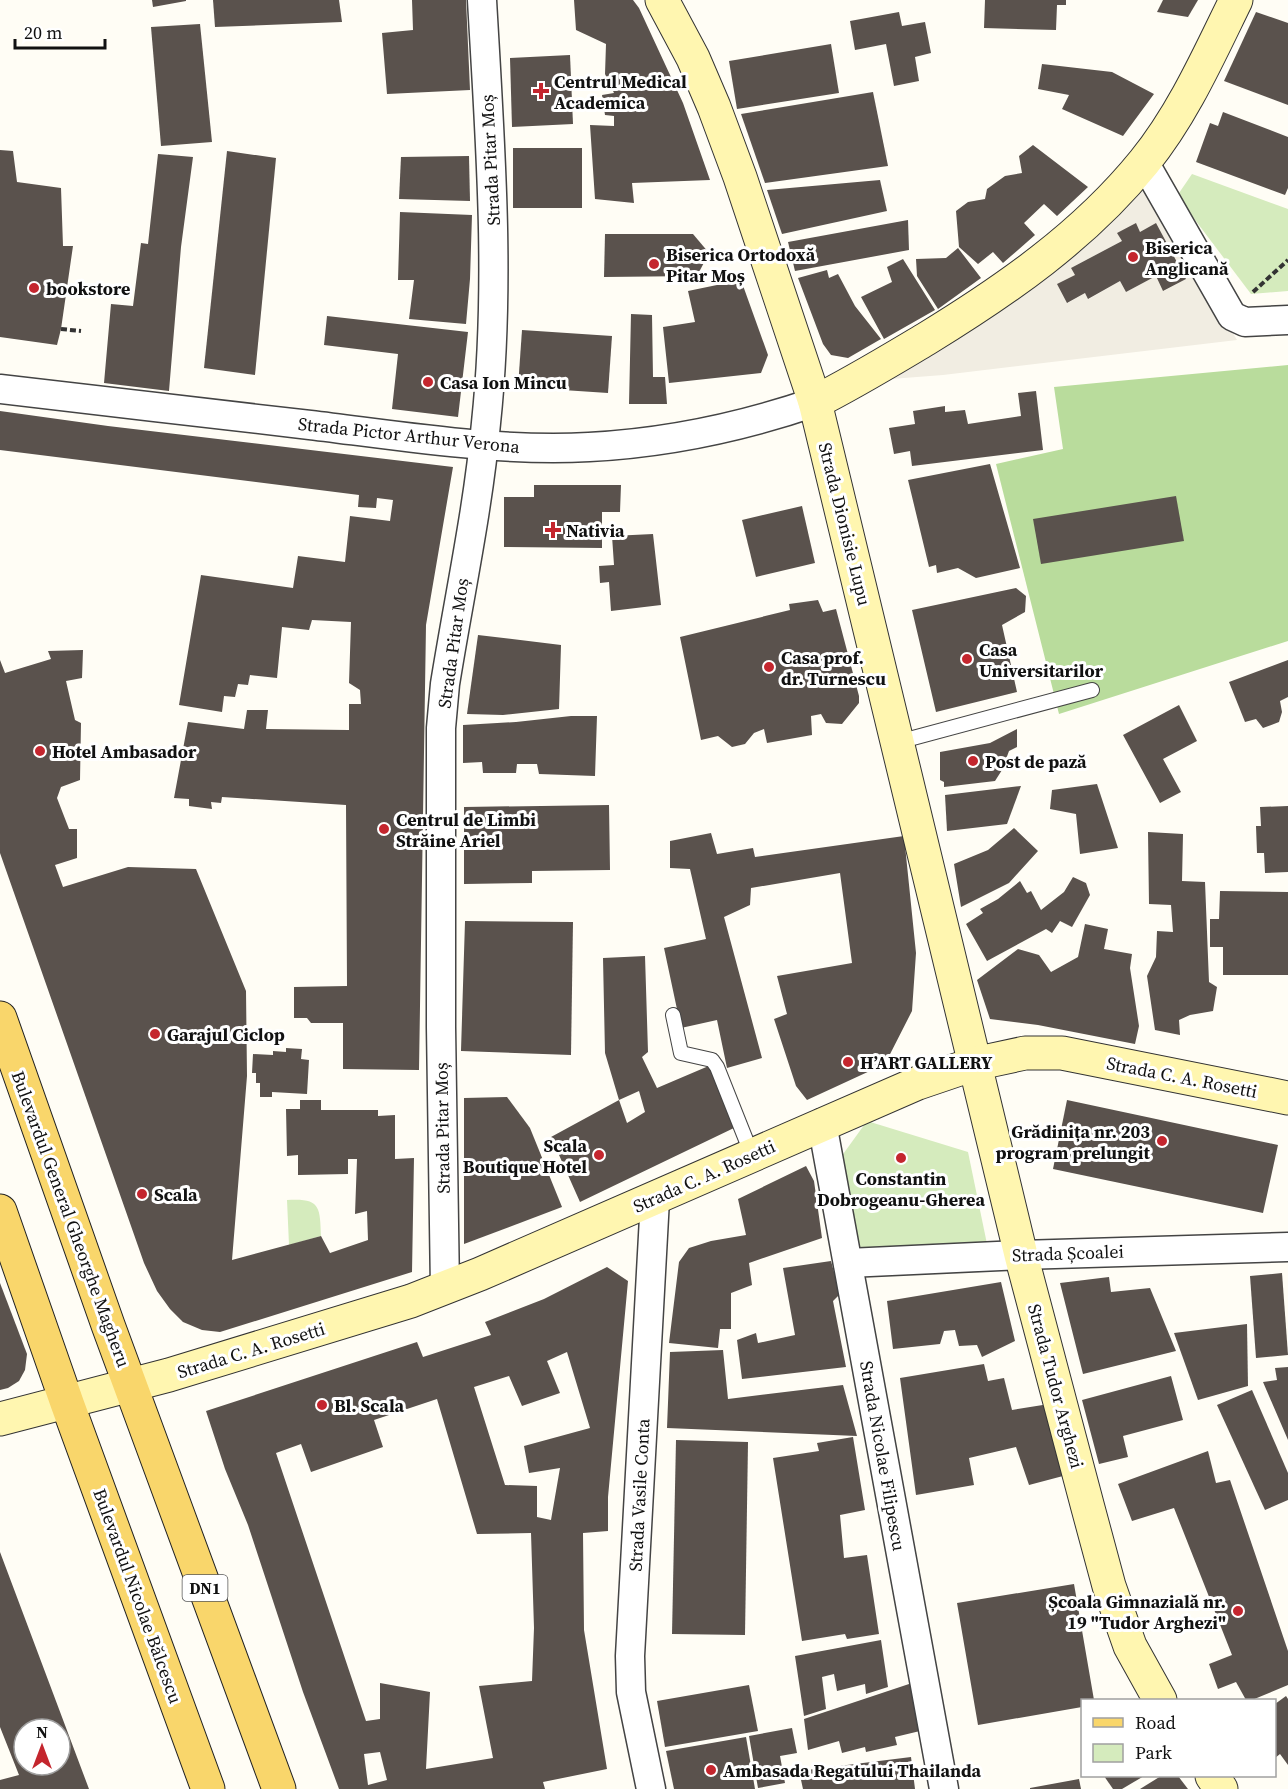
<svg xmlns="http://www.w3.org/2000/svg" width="1288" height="1789" viewBox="0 0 1288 1789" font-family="'Source Serif 4',serif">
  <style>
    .green { fill: #d5ebbd }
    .forest { fill: #b9dc9c }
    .plaza { fill: #f1ede2; fill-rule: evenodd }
    .building { fill: #5a524d; fill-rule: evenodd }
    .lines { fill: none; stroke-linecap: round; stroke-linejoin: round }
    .lane-casing { stroke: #444; stroke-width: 16 }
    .street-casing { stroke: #444; stroke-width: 31 }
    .secondary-casing { stroke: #333; stroke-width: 35 }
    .primary-casing { stroke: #222; stroke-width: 35 }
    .path { stroke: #333; stroke-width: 4; stroke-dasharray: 6 3; stroke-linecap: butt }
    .lane { stroke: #fff; stroke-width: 14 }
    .street { stroke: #fff; stroke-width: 28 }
    .secondary { stroke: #fff6b0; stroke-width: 33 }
    .primary { stroke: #f9d66b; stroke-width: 33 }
    .poi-dot { fill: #c4262e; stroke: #fff; stroke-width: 2 }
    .labels { text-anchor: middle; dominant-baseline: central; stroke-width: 6; stroke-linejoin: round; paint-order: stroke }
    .shield { fill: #fff; stroke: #585858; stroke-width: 1.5 }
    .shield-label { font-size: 16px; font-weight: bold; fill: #111 }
    .poi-label { font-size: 18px; font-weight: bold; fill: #111; stroke: #fff; text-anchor: start }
    .street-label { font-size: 18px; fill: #111; stroke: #fff }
  </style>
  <rect width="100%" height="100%" fill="#fffdf5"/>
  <g class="green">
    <path d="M1192 174 1288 209V291L1251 294 1177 196Z"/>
    <path d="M867 1121 968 1152 987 1244 861 1252 841 1157Z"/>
    <path d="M287 1200C320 1198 320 1206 321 1236L289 1245Z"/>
  </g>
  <path class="forest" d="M1288 365V641L1059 714 996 464 1063 449 1054 387Z"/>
  <path class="plaza" d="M1144 176 1197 273 1237 340 943 375 891 379 1019 289ZM1136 224 1140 232 1186 279 1164 291 1156 276 1126 292 1120 281 1089 299 1085 293 1068 303 1058 284 1075 275 1071 268 1122 241 1118 233Z"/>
  <g class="building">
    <path d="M152 0H186V1L153 7Z"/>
    <path d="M213 0H339L342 22 215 27Z"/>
    <path d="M412 0H466L470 90 387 94 382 33 413 30Z"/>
    <path d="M574 0H633L639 8 683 103 710 180 632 183 634 203 595 199 590 125 614 126V116L605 115 602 95 614 93 605 74 606 44 576 30Z"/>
    <path d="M985 0H1066V5H1057L1056 30 984 28Z"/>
    <path d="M1163 0H1198L1188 17 1157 12Z"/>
    <path d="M899 12 902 26 925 22 931 53 915 57 919 81 894 86 886 44 855 50 850 21Z"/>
    <path d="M1256 12 1288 23V105L1224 81Z"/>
    <path d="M200 24 212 142 161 146 151 27Z"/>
    <path d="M831 44 839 93 737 109 729 61Z"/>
    <path d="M570 55 573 124 512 127 510 58Z"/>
    <path d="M1042 64 1112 72 1154 94 1123 136 1062 109 1069 95 1038 89Z"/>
    <path d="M873 92 888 166 765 183 741 114Z"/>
    <path d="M1223 112 1288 137V188L1285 195 1196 162 1210 123 1218 126Z"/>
    <path d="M1033 145 1088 187 1057 216 1044 204 1024 223 1035 235 1003 263 993 252 978 264 959 247 956 211 968 202 985 199 987 189 1005 176 1022 173 1019 156Z"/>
    <rect x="513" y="148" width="69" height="60"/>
    <path d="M0 150 13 151 17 182 61 188 63 246H73L61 329 57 345 0 337Z"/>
    <path d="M227 151 276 158 255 375 204 368Z"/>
    <path d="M158 154 193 157 181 247 169 391 104 383 111 304 133 306 141 243 148 244Z"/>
    <path d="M469 156 470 201 399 199 401 157Z"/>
    <path d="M880 180 887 211 782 234 767 190Z"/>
    <path d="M400 212 472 215 470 279 466 324 409 319 414 280H398Z"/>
    <path d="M908 220 909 250 795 271 788 242Z"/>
    <path d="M1136 223 1140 232 1156 223 1186 279 1163 291 1156 276 1126 292 1120 281 1088 299 1085 293 1067 303 1057 284 1075 275 1071 268 1122 241 1117 233Z"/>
    <path d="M605 234H693L709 253 697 276 604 277Z"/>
    <path d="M958 248 981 278 938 309 917 276 916 259 946 258Z"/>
    <path d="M903 259 935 310 884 339 861 297 892 282 887 267Z"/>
    <path d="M827 270 829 278 838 274 855 306 881 339 848 358 831 355 823 344 798 278Z"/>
    <path d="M741 280 768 355 761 373 669 383 663 327 695 322 688 291Z"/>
    <path d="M631 314 652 315 653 377H665L667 404H629Z"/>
    <path d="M327 316 468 332 458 417 392 409 398 354 324 345Z"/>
    <path d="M522 330 612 336 608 393 518 387Z"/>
    <path d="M1036 391 1043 450 912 466 910 451 894 454 889 428 915 424 913 411 945 406V412L965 410 968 424 1021 416 1018 393Z"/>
    <path d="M0 411 108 426 453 467 426 625 419 1070 343 1069V1023H311L307 1018H294V987L347 986 346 805 222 797 221 803 211 802 212 809 189 806V799L174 798 188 722 244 729 247 710H268L266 729 349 730V704H361L360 690 349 683 351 622 312 620 309 630 282 627 277 678 250 675 248 685 238 684 235 697 224 696 222 712 179 705 201 575 293 588 298 556 345 562 350 516 390 521 393 500 377 498 376 508 358 507 359 495 0 450Z"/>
    <path d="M990 464 1020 568 976 578 958 568 937 573 936 565 929 567 908 480Z"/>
    <path d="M534 485H621L620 512H602V548L504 547V497H534Z"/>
    <path d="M1176 496 1184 541 1041 564 1033 519Z"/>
    <path d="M802 506 815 563 756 577 742 520Z"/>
    <path d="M653 534 661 605 611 611 609 582 600 583 599 566 614 565 612 536Z"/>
    <path d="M1016 588 1026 596 1025 612 1002 625 1017 692 936 712 912 610Z"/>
    <path d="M818 600 823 612 836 609 859 696V703L842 724 826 723 821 714 811 716 812 735 767 743 764 729 754 733 745 744 732 747 718 736 701 740 680 637 790 610 789 604Z"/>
    <path d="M478 635 561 645 559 709 503 715 467 714Z"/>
    <path d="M83 650 82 678 66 681 75 720 81 723 80 780 61 787 57 798 69 829H77V858L55 865 63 887 128 867 196 869 246 991 247 1076 232 1260 321 1236 330 1253 368 1240 367 1211 355 1214 357 1159H348V1174L298 1175V1155L287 1156 286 1109H300V1100H321V1110H378V1116L395 1115V1159L414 1158 412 1272 220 1332 202 1330 183 1322 170 1309 157 1291 144 1263 0 853V660L5 673 51 659 48 651Z"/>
    <path d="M1288 660V697L1280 701 1282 712 1279 722 1263 728 1256 719 1245 722 1229 682Z"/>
    <path d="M1179 705 1197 741 1163 759 1181 792 1160 803 1123 735Z"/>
    <path d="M571 716H597L595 776 539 774 537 764H517L516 773H483L482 762 463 763V725L516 722Z"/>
    <path d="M1017 729V747L1009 751 1002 770 995 781 944 787V782L940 780V752L990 743Z"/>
    <path d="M1097 784 1118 848 1080 854 1076 814 1050 809 1052 790Z"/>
    <path d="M1021 786 1007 824 947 831 945 795Z"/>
    <path d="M609 805 610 870 532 871V883L464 884V807Z"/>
    <path d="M1288 806V872L1265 873 1264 853H1257L1256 826H1261L1260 807Z"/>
    <path d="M1014 828 1038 851 1009 883 961 907 954 864 988 850Z"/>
    <path d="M1148 832 1183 834 1182 881 1205 882 1209 982 1217 987 1213 1011 1190 1015 1179 1020 1180 1035 1155 1030 1147 976 1156 957 1157 931 1173 932 1171 905 1149 904Z"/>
    <path d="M711 833 717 854 753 848 755 857 904 836 916 953 912 1011 885 1064 807 1100 796 1086 774 1019 787 1014 777 976 852 963 840 873 751 888 750 905 724 917 762 1058 727 1068 717 1020 681 1028 664 948 706 939 690 869 670 868V841Z"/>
    <path d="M1073 877 1086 883 1090 895 1072 927 1060 921 1052 933 1046 929 987 961 966 924 983 913 980 909 998 899 1020 881 1027 893 1031 891 1041 910 1064 892Z"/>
    <path d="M1220 891 1288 892V975H1223V947H1210V919H1219Z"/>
    <path d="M465 921 573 922 571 1055 461 1051Z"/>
    <path d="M1085 924 1108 929 1104 949 1132 954 1130 968 1139 1026 1135 1044 1038 1025 990 1019 977 980 1018 949 1039 955 1051 972 1078 957Z"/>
    <path d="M645 956 648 1052 642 1057 657 1088 711 1065 736 1127 580 1202 551 1137 619 1100 627 1123 645 1112 639 1091 619 1100 605 1053 603 958Z"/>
    <path d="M286 1048 302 1049 301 1059 309 1060 307 1094 272 1092V1097H260V1083H256V1073H252L253 1054 273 1055V1051L286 1052Z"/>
    <path d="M507 1097 530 1128 562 1207 464 1244V1098Z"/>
    <path d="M1067 1100 1278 1145 1263 1213 1053 1169Z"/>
    <path d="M806 1166 814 1181 822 1238 749 1263 752 1285 731 1293V1329H720L718 1348 669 1343 679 1262 689 1248 711 1241 746 1235 738 1199Z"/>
    <path d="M831 1261 840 1294 833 1301 846 1367 742 1379 737 1340 756 1333 758 1343 795 1335 783 1268Z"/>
    <path d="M607 1267 628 1281 608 1497V1531L583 1533 584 1630 607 1769 543 1782 545 1789H339L303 1692 248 1525 225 1469 206 1411 417 1342 423 1357 491 1335 485 1322 544 1299ZM567 1352 590 1428 524 1446 529 1473 560 1468 551 1520 537 1517V1486L505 1485 474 1387 509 1376 522 1406 560 1393 547 1361ZM437 1399 477 1534 531 1533 534 1628 532 1681 479 1686 493 1758 426 1769 430 1692 380 1683V1719L366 1721 276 1453 301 1444 311 1472 383 1447 374 1420ZM380 1752 387 1780 368 1785 364 1754Z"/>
    <path d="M1282 1273 1288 1355 1256 1358 1250 1276Z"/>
    <path d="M1109 1277 1111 1292 1150 1288 1176 1351 1083 1374 1060 1283Z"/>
    <path d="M1001 1282 1015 1341 982 1357 977 1345 959 1346 955 1330 944 1331 940 1344 893 1349 887 1301Z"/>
    <path d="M0 1283 27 1354 25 1370 19 1381 8 1388 0 1390Z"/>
    <path d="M1247 1324 1248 1386 1198 1400 1174 1333Z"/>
    <path d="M723 1350 728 1399 843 1385 857 1436 667 1428 670 1352Z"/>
    <path d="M984 1364 988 1381 1004 1378 1012 1410 1049 1404 1063 1476 1029 1485 1016 1447 969 1458 974 1485 916 1495 900 1378Z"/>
    <path d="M1288 1367V1440L1263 1382 1277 1380 1275 1368Z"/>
    <path d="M1171 1376 1183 1420 1123 1436 1128 1457 1099 1464 1082 1400Z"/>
    <path d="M1252 1390 1288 1473V1500L1265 1510 1217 1405Z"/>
    <path d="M853 1437 865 1510 840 1515 844 1558 867 1555 879 1634 847 1639 845 1634 802 1641 773 1458 819 1451 817 1443Z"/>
    <path d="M676 1440 748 1442 745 1635 672 1634Z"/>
    <path d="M1208 1451 1216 1483 1230 1480 1288 1651V1685L1252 1700H1246L1236 1682 1218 1689 1209 1664 1232 1655 1174 1508 1132 1521 1118 1484Z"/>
    <path d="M0 1552 89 1789H0V1780L19 1775 0 1727ZM24 1729H60V1765H24Z"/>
    <path d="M1074 1584 1094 1700H1082V1707L978 1725 957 1603Z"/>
    <path d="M881 1640 888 1687 866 1694 865 1684 837 1691 834 1674 822 1677 826 1709 804 1716 795 1656Z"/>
    <path d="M912 1683 920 1731 895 1737 897 1745 866 1752 865 1747 842 1753 839 1741 808 1750 804 1719Z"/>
    <path d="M749 1685 758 1731 665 1747 657 1701Z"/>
    <path d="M1286 1696 1288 1699V1765L1280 1754 1275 1758V1704Z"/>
    <path d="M792 1728 797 1753 780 1756 785 1783 758 1788 749 1736Z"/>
    <path d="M746 1737 755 1789H674L666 1751Z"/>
    <path d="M911 1757 915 1789H803L799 1771Z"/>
    <path d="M1104 1776H1144L1122 1789H1113Z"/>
    <path d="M1161 1776H1178L1188 1789H1140Z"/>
    <path d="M1079 1779 1081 1789H1030V1788Z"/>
  </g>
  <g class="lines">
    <g class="lane-casing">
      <g id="lane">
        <path d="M898 742 1092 690"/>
        <path d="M673 1015 681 1053 712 1060 717 1067 752 1155"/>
      </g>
    </g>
    <g class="street-casing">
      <g id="street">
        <path d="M1144 162 1232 316 1245 322 1288 320"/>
        <path d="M0 389C103 401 207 413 310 425 402 436 496 452 589 447 666 443 742 427 815 402"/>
        <path d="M822 1123 944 1789"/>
        <path d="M848 1263 1021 1255 1288 1247"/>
        <path d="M445 1289 441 1027V728L445 684C459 597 478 510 486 423 501 282 490 141 482 0"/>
        <path d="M651 1789 631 1692 630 1656 655 1199"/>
      </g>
    </g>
    <g class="secondary-casing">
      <g id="secondary">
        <path d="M662 0 693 58 714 107 740 177 815 402 1021 1255 1088 1508 1109 1586 1130 1646 1160 1700"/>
        <path d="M815 402C853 383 889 361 926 339 1006 290 1084 236 1144 162 1183 114 1209 55 1236 0"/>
        <path d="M0 1419 169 1375 411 1301 480 1274 918 1083 974 1064 1025 1053H1062L1288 1098"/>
        <path d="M1212 1776 1221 1789"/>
      </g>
    </g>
    <g class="primary-casing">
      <g id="primary">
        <path d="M0 1018 108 1325 279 1789"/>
        <path d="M0 1211 67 1403 208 1789"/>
      </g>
    </g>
    <g class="path">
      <path d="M1253 292 1288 260"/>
      <path d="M61 329 81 331"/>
    </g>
    <use href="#lane" class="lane"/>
    <use href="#street" class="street"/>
    <use href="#secondary" class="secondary"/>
    <use href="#primary" class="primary"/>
  </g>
  <g class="poi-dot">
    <path d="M538 82h6v6h6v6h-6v6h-6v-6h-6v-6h6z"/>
    <circle cx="1133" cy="257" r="6"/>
    <circle cx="654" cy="264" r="6"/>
    <circle cx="34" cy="288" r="6"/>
    <circle cx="428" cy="382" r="6"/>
    <path d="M550 521h6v6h6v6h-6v6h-6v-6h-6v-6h6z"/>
    <circle cx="967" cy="659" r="6"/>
    <circle cx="769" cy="667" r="6"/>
    <circle cx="40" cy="751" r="6"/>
    <circle cx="973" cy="761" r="6"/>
    <circle cx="384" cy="829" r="6"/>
    <circle cx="155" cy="1034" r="6"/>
    <circle cx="848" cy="1062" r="6"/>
    <circle cx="1162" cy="1141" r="6"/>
    <circle cx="599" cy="1155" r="6"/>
    <circle cx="901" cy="1158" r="6"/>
    <circle cx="142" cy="1194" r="6"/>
    <circle cx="322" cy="1405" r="6"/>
    <circle cx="1238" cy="1611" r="6"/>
    <circle cx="711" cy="1770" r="6"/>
  </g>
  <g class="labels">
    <rect class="shield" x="182.5" y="1575" width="45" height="26" rx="4.5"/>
    <g class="shield-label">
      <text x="205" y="1588">DN1</text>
    </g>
    <g class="poi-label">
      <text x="554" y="81">Centrul Medical<tspan x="554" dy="21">Academica</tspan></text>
      <text x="1145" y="247">Biserica<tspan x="1145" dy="21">Anglicană</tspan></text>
      <text x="666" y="254">Biserica Ortodoxă<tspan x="666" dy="21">Pitar Moș</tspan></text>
      <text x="46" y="288">bookstore</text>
      <text x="440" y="382">Casa Ion Mincu</text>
      <text x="566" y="530">Nativia</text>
      <text x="979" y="649">Casa<tspan x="979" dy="21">Universitarilor</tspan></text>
      <text x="781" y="657">Casa prof.<tspan x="781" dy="21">dr. Turnescu</tspan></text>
      <text x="52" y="751">Hotel Ambasador</text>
      <text x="985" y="761">Post de pază</text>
      <text x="396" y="819">Centrul de Limbi<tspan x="396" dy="21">Străine Ariel</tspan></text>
      <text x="167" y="1034">Garajul Ciclop</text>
      <text x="860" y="1062">H’ART GALLERY</text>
      <text x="1150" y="1131" text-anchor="end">Grădinița nr. 203<tspan x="1150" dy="21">program prelungit</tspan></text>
      <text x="587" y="1145" text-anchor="end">Scala<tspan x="587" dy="21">Boutique Hotel</tspan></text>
      <text x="901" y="1178" text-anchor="middle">Constantin<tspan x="901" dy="21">Dobrogeanu-Gherea</tspan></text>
      <text x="154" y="1194">Scala</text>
      <text x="334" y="1405">Bl. Scala</text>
      <text x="1226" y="1601" text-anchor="end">Școala Gimnazială nr.<tspan x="1226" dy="21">19 "Tudor Arghezi"</tspan></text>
      <text x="723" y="1770">Ambasada Regatului Thailanda</text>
    </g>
    <g class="street-label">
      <text transform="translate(490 160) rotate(-93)">Strada Pitar Moș</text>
      <text transform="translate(409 435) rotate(6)">Strada Pictor Arthur Verona</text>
      <text transform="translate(845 524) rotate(76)">Strada Dionisie Lupu</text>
      <text transform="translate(453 643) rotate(-82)">Strada Pitar Moș</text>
      <text transform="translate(1182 1077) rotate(11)">Strada C. A. Rosetti</text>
      <text transform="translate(442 1128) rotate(-91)">Strada Pitar Moș</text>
      <text transform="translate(704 1176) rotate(-24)">Strada C. A. Rosetti</text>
      <text transform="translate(71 1219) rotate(70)">Bulevardul General Gheorghe Magheru</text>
      <text transform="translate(1068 1253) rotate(-2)">Strada Școalei</text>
      <text transform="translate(251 1350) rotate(-17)">Strada C. A. Rosetti</text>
      <text transform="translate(1056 1386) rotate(75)">Strada Tudor Arghezi</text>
      <text transform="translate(883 1456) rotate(80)">Strada Nicolae Filipescu</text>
      <text transform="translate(639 1495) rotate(-87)">Strada Vasile Conta</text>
      <text transform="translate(138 1596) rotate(70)">Bulevardul Nicolae Bălcescu</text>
    </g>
  </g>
  <rect x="1081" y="1699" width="195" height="78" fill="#ffffff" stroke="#a0a0a0" stroke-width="1.5"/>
  <rect x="1093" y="1718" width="30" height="9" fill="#f9d66b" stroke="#a0a0a0" stroke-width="1.5"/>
  <text x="1135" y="1729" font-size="18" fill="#111111">Road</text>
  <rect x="1093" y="1744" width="30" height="18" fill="#d5ebbd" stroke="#a0a0a0" stroke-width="1.5"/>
  <text x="1135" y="1759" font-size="18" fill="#111111">Park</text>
  <g transform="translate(42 1747)"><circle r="28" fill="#ffffff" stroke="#a0a0a0" stroke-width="1.5"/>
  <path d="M0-4.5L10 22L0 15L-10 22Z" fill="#c4262e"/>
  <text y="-9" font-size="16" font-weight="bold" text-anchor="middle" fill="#111111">N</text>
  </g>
  <path d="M15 39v9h90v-9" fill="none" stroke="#111111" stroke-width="3"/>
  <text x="24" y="39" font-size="18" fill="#111111" stroke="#ffffff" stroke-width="4.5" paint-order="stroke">20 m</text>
</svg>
